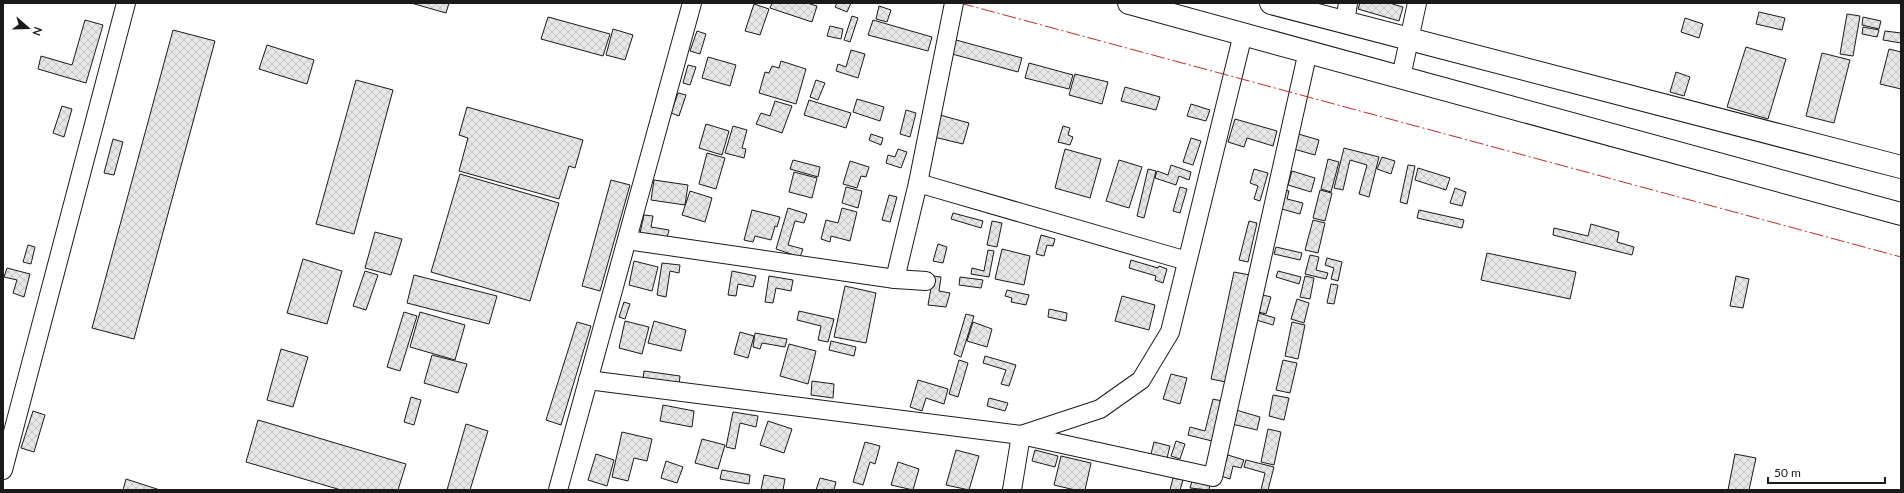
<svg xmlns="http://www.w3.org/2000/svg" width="1904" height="493" viewBox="0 0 1904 493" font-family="Lato,sans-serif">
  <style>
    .building { fill: url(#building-cross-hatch); stroke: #1a1a1a }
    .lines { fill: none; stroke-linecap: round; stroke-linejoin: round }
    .minor-casing { stroke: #1a1a1a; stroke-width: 20 }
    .major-casing { stroke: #1a1a1a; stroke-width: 24 }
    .minor { stroke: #fff; stroke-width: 18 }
    .major { stroke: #fff; stroke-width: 22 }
    .power { stroke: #c62828; stroke-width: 1; stroke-dasharray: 14 3 2 3; stroke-linecap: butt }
  </style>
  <defs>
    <pattern id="building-cross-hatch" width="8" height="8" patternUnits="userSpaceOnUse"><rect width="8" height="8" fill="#e6e6e6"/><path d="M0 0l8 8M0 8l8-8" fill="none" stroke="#c5c5c5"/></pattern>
  </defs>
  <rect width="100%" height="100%" fill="#fff"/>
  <g class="building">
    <path d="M411 3H449L446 13Z"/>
    <path d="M772 3H807L817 6 812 22 770 8Z"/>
    <path d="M837 3H851L847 12 835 7Z"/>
    <path d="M1360 3H1389L1403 7 1399 21 1358 9Z"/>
    <path d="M754 4 769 9 760 35 745 31Z"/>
    <path d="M879 6 891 10 887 22 876 19Z"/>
    <path d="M1759 12 1785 18 1782 30 1756 24Z"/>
    <path d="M1847 14 1860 16 1853 56 1840 54Z"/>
    <path d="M852 16 858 18 850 42 844 40Z"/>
    <path d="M548 17 610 34 603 56 541 39Z"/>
    <path d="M1863 17 1881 21 1879 29 1862 25Z"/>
    <path d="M1685 18 1703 24 1699 38 1681 32Z"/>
    <path d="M85 20 103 25 86 83 38 69 41 56 72 65Z"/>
    <path d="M873 20 932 37 928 51 868 35Z"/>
    <path d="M830 26 843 29 841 39 827 36Z"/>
    <path d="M1863 27 1879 30 1877 37 1862 34Z"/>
    <path d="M613 29 633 35 625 60 606 55Z"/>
    <path d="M173 30 215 41 134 339 92 328Z"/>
    <path d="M697 31 706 34 700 54 690 51Z"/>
    <path d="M1885 31 1901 33V43L1883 40Z"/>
    <path d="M956 40 1022 58 1018 72 952 54Z"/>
    <path d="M267 45 314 60 307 84 259 69Z"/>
    <path d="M1746 47 1786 59 1768 119 1727 107Z"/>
    <path d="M1889 49 1901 52V89L1880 84Z"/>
    <path d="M851 50 865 54 858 78 836 71 838 64 846 67Z"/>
    <path d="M1822 53 1850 60 1834 123 1806 116Z"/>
    <path d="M708 57 736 65 730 86 702 78Z"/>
    <path d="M781 61 806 69 796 104 759 93 765 72 769 73 772 66 779 68Z"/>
    <path d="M1029 63 1073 75 1069 89 1025 78Z"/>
    <path d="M688 65 696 67 690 85 683 83Z"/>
    <path d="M1676 72 1690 77 1684 96 1670 92Z"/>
    <path d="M1075 74 1108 82 1102 104 1069 95Z"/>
    <path d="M356 80 393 90 354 234 316 224Z"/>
    <path d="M816 80 825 83 818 100 810 97Z"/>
    <path d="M1125 87 1160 97 1156 110 1121 101Z"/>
    <path d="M678 93 686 95 679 116 671 113Z"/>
    <path d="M857 99 884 107 880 121 853 112Z"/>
    <path d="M809 100 851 113 846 128 804 115Z"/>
    <path d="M775 101 792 106 782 133 756 124 761 113 770 116Z"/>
    <path d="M1191 104 1210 110 1206 121 1187 116Z"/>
    <path d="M62 106 72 109 64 137 53 133Z"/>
    <path d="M467 107 583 140 575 168 569 166 559 199 459 171 468 138 459 135Z"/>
    <path d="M906 110 916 113 910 137 900 134Z"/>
    <path d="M940 115 969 123 963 144 934 137Z"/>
    <path d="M1235 119 1277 131 1273 146 1247 138 1244 147 1228 142Z"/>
    <path d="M706 124 729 131 722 155 699 148Z"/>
    <path d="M733 126 747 130 742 148 746 149 744 158 725 153Z"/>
    <path d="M1063 126 1070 128 1068 135 1073 137 1070 145 1058 142Z"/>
    <path d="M1295 133 1319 140 1315 155 1290 148Z"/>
    <path d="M871 134 883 138 881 145 869 140Z"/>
    <path d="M1191 138 1201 141 1193 165 1183 162Z"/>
    <path d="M113 139 123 142 114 175 104 173Z"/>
    <path d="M1344 148 1379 157 1369 197 1359 194 1367 165 1350 160 1343 190 1334 188Z"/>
    <path d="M898 149 907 152 901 168 886 163 888 155 895 157Z"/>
    <path d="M1065 149 1101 159 1090 198 1055 188Z"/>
    <path d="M707 153 725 158 716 189 699 184Z"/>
    <path d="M1382 157 1395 161 1391 174 1377 169Z"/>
    <path d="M1328 159 1339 162 1331 192 1321 189Z"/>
    <path d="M793 160 820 167 818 177 790 169Z"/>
    <path d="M1119 160 1142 167 1129 208 1106 201Z"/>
    <path d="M850 161 869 167 866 177 861 176 857 188 843 184Z"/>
    <path d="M1171 165 1191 172 1189 180 1179 176 1176 185 1155 178 1157 171 1168 175Z"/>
    <path d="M1408 165 1415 166 1407 204 1400 202Z"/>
    <path d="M1418 168 1450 178 1446 190 1415 180Z"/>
    <path d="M1148 169 1156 171 1144 218 1137 216Z"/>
    <path d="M1254 169 1268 173 1260 201 1254 199 1258 186 1250 183Z"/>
    <path d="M1292 171 1315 178 1311 192 1288 185Z"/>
    <path d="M794 172 817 178 812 198 789 192Z"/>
    <path d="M460 174 559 203 530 301 431 272Z"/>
    <path d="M611 180 630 185 600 291 582 286Z"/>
    <path d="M654 180 688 185 685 205 651 200Z"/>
    <path d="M846 187 862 191 858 208 842 203Z"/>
    <path d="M1180 187 1187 189 1180 213 1173 211Z"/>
    <path d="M1279 188 1289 191 1287 199 1303 203 1300 214 1274 207Z"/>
    <path d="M1455 188 1466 192 1462 206 1450 203Z"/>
    <path d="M1320 190 1332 193 1325 221 1313 218Z"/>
    <path d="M690 191 712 198 705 222 682 215Z"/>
    <path d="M889 195 897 197 890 222 882 220Z"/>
    <path d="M788 208 807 214 804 223 795 221 788 245 803 249 800 257 776 249Z"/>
    <path d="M842 208 857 212 850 241 831 236 830 242 821 239 826 220 838 223Z"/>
    <path d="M752 210 780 217 777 227 775 226 771 240 755 236 753 242 744 240Z"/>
    <path d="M1419 210 1464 220 1462 228 1417 218Z"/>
    <path d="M953 213 983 221 981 228 951 219Z"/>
    <path d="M644 215 653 216 651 227 669 230 667 238 640 233Z"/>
    <path d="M1313 220 1325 223 1318 253 1305 250Z"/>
    <path d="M992 221 1002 223 997 247 987 245Z"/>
    <path d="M1249 221 1257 223 1248 262 1239 260Z"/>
    <path d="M1591 224 1619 232 1617 242 1634 247 1632 255 1553 235 1554 228 1588 236Z"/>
    <path d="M375 232 402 239 391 275 365 268Z"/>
    <path d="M1041 235 1055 239 1053 246 1047 245 1044 256 1036 254Z"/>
    <path d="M938 244 947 247 943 263 933 261Z"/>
    <path d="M28 245 35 247 31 264 23 262Z"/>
    <path d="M1276 247 1302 253 1300 260 1274 254Z"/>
    <path d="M1002 249 1030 256 1024 285 995 279Z"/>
    <path d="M988 250 994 251 989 277 971 274 972 268 984 271Z"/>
    <path d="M1487 253 1576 272 1570 299 1481 280Z"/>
    <path d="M1310 255 1319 257 1316 270 1328 273 1326 279 1305 274Z"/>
    <path d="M1327 258 1342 262 1338 281 1331 279 1334 268 1325 265Z"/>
    <path d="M303 259 342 271 327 324 287 313Z"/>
    <path d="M1131 260 1158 268 1159 266 1167 269 1163 283 1155 280 1156 276 1129 268Z"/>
    <path d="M634 261 658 267 652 291 629 285Z"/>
    <path d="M662 263 680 265 679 273 670 271 666 297 657 295Z"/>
    <path d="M7 268 30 274 24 297 13 293 17 280 4 277Z"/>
    <path d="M365 271 378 275 366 310 353 306Z"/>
    <path d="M732 271 756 276 753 287 738 284 736 296 728 295Z"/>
    <path d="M1278 271 1301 277 1299 284 1276 277Z"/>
    <path d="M1234 272 1250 275 1226 382 1211 379Z"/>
    <path d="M414 275 497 296 489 324 407 303Z"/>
    <path d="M769 276 793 280 791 291 776 288 773 303 765 302Z"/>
    <path d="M933 276 941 277 939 291 950 293 946 307 928 305Z"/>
    <path d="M1305 276 1314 278 1310 299 1300 297Z"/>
    <path d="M1736 276 1749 279 1743 308 1730 306Z"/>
    <path d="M960 277 983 280 981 288 959 285Z"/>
    <path d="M1331 284 1338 285 1334 304 1327 303Z"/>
    <path d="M845 286 876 293 866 343 834 337Z"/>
    <path d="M1007 290 1029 295 1026 305 1011 302 1012 298 1005 296Z"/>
    <path d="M1259 294 1271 297 1266 314 1255 311Z"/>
    <path d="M1122 296 1155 305 1149 330 1115 321Z"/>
    <path d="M1297 299 1309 303 1304 323 1291 319Z"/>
    <path d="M624 302 630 304 625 319 619 317Z"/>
    <path d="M1049 309 1067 313 1066 321 1048 317Z"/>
    <path d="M799 311 834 319 828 342 818 340 821 326 797 320Z"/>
    <path d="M404 312 417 316 400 371 387 367Z"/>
    <path d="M420 312 465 325 455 360 410 347Z"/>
    <path d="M1255 312 1275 318 1273 325 1253 319Z"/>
    <path d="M966 314 974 316 961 357 954 354Z"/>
    <path d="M625 321 649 327 642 354 619 348Z"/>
    <path d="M654 321 686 330 681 351 648 343Z"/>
    <path d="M577 322 591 326 561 425 546 420Z"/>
    <path d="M973 322 992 329 987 347 967 341Z"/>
    <path d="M1292 322 1305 325 1298 359 1285 356Z"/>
    <path d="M740 332 754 336 748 358 734 354Z"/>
    <path d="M755 333 787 339 785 347 762 343 760 349 753 347Z"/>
    <path d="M831 341 856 347 854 356 829 350Z"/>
    <path d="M789 344 816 351 808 384 780 376Z"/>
    <path d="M281 349 308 357 293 407 267 400Z"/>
    <path d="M432 355 467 364 458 393 424 383Z"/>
    <path d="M985 356 1016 365 1009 386 1001 384 1006 370 983 363Z"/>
    <path d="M959 360 968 363 958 397 949 394Z"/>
    <path d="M1283 360 1297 363 1290 393 1276 390Z"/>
    <path d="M644 371 680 376 679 385 643 379Z"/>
    <path d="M1171 374 1187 378 1180 404 1163 399Z"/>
    <path d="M918 380 948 389 944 404 926 398 922 411 910 407Z"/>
    <path d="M812 381 834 384 833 398 811 395Z"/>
    <path d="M1273 395 1289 398 1284 420 1269 416Z"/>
    <path d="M411 397 421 400 414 425 404 422Z"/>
    <path d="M989 398 1008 403 1005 411 987 406Z"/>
    <path d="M1213 399 1222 401 1212 441 1188 435 1190 427 1205 431Z"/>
    <path d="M663 405 694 411 692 427 660 421Z"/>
    <path d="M1236 410 1260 417 1257 430 1232 424Z"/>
    <path d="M33 411 45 415 34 452 21 448Z"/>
    <path d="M733 412 758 416 756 427 740 423 735 449 726 447Z"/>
    <path d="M258 420 406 464 398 490H341L246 462Z"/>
    <path d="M768 421 792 429 784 453 760 445Z"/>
    <path d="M466 424 488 431 470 490H447Z"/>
    <path d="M1268 429 1281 432 1274 465 1261 462Z"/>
    <path d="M622 432 652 439 647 461 634 458 628 481 612 477Z"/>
    <path d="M702 439 725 445 718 469 695 463Z"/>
    <path d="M1176 441 1185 444 1180 459 1171 456Z"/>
    <path d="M865 442 880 446 875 464 870 462 863 485 853 482Z"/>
    <path d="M1154 442 1170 446 1166 462 1150 458Z"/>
    <path d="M956 450 979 456 969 490 946 485Z"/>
    <path d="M1035 450 1058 456 1055 467 1032 461Z"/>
    <path d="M596 454 614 460 607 486 588 480Z"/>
    <path d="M1735 454 1756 458 1749 490H1728Z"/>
    <path d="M1228 455 1244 460 1241 468 1233 466 1230 479 1221 476Z"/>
    <path d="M1061 456 1091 463 1085 490H1075L1054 485Z"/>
    <path d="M1246 460 1274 467 1268 490H1261L1265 473 1244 467Z"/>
    <path d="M666 461 683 467 677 483 661 478Z"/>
    <path d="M898 462 919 469 913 490 891 485Z"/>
    <path d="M722 470 750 475 749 484 720 479Z"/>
    <path d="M764 475 785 479 783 490H761Z"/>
    <path d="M820 478 836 482 834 490H816Z"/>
    <path d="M1173 478 1183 480 1180 490H1170Z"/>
    <path d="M126 479 160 490H123Z"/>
    <path d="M1192 481 1210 485 1209 490 1190 488Z"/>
  </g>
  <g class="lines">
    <g class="minor-casing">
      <g id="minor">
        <path d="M1345 22 1348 3"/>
        <path d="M1401 77 1417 3"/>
        <path d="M918 183 1187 261"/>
        <path d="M627 240 895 279 926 281"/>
        <path d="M895 279 918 183 954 3"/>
        <path d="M588 380 1021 435 1213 477 1308 51"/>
        <path d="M3 470 126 3"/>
        <path d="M558 490 692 3"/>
        <path d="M1012 490 1021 435 1100 409 1141 380 1170 332 1243 34"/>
      </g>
    </g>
    <g class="major-casing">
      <g id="major">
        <path d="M1129 3 1901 214"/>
        <path d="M1271 3 1901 167"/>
      </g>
    </g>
    <use href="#minor" class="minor"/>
    <use href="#major" class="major"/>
    <path class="power" d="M960 3 1901 257"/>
  </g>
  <rect width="1904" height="493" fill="none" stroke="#1a1a1a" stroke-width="8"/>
  <g transform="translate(28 28) rotate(110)" stroke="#ffffff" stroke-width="3" paint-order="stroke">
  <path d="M0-3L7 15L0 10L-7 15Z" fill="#1a1a1a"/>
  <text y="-6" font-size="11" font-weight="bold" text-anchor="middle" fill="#1a1a1a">N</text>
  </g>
  <path d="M1768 477v6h117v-6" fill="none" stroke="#1a1a1a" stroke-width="2"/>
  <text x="1774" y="477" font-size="12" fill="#1a1a1a" stroke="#ffffff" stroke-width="3" paint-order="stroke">50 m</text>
</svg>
